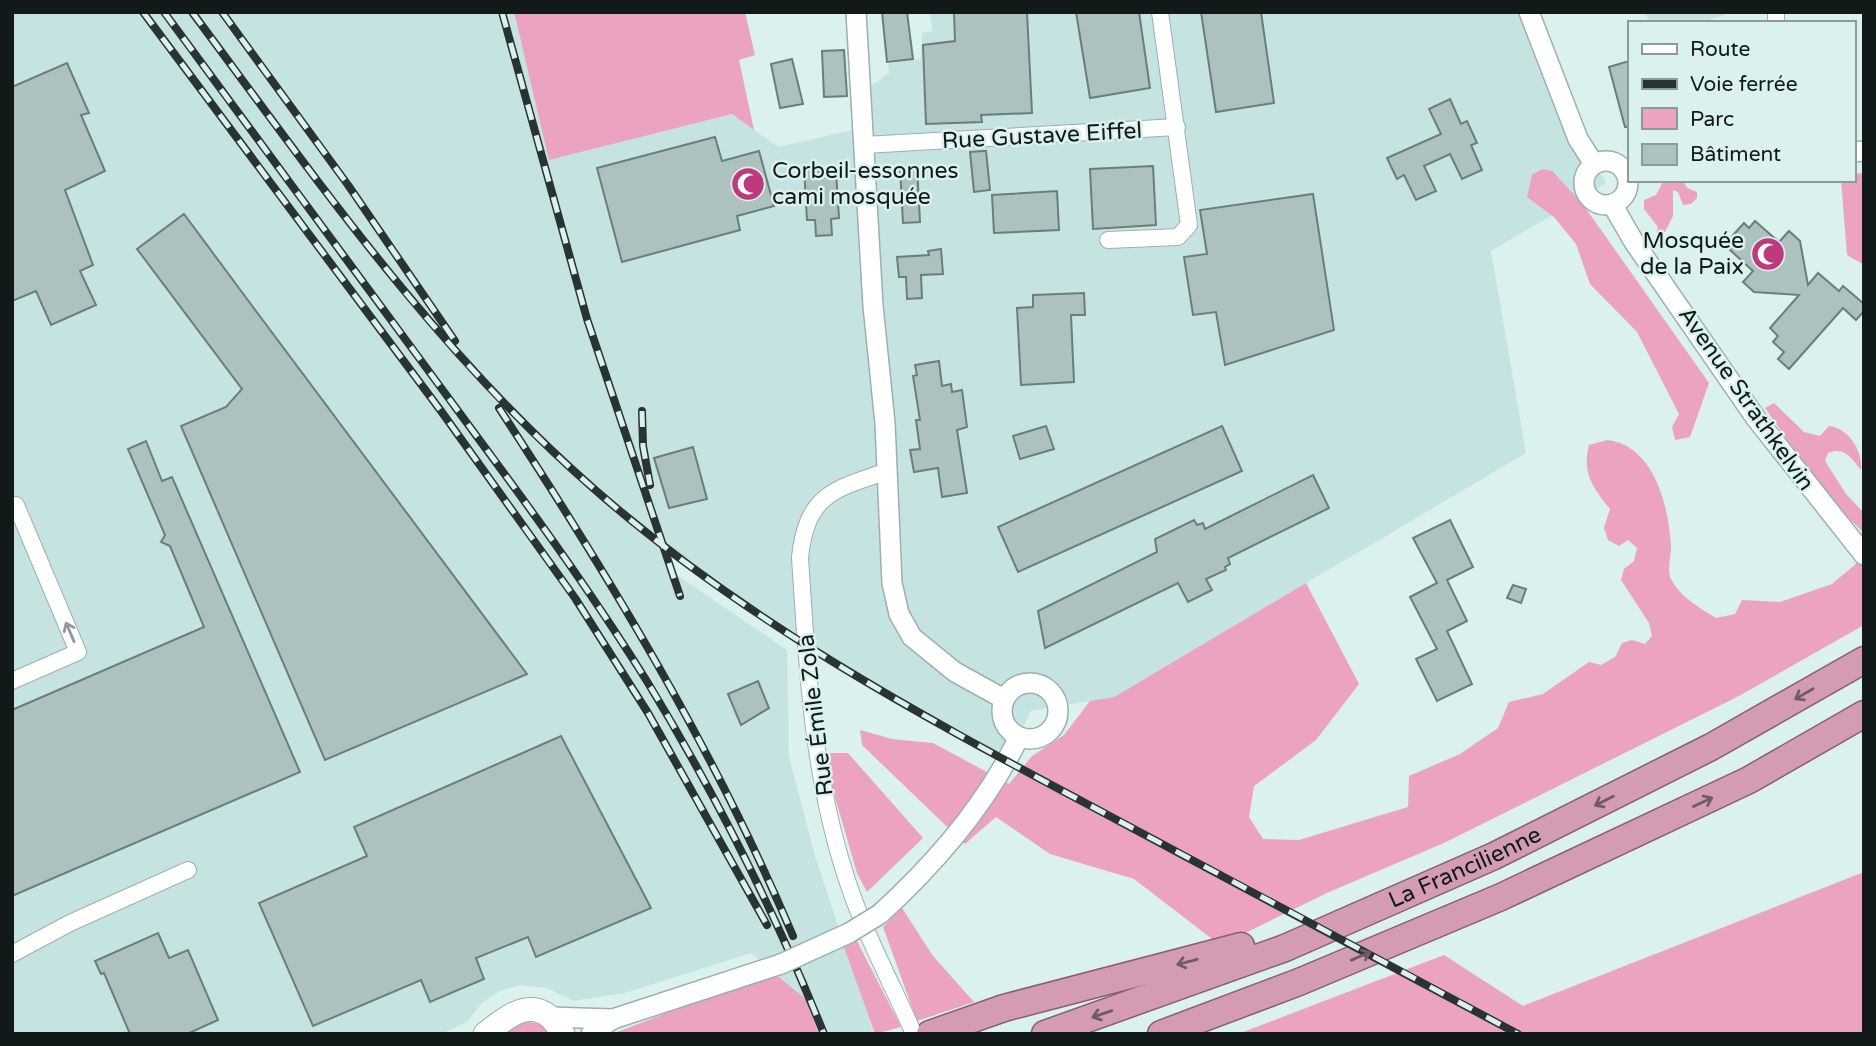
<svg xmlns="http://www.w3.org/2000/svg" width="1876" height="1046" viewBox="0 0 1876 1046" font-family="'Varela Round',sans-serif">
  <style>
    .built { fill: #c5e4e1 }
    .green { fill: #eca3c1 }
    .building { fill: #adc1bf; stroke: #6b7e7c; stroke-width: 2 }
    .lines { fill: none; stroke-linecap: round; stroke-linejoin: round }
    .minor-casing { stroke: #9cb0ae; stroke-width: 18 }
    .tertiary-casing { stroke: #9cb0ae; stroke-width: 22 }
    .secondary-casing { stroke: #9cb0ae; stroke-width: 25 }
    .trunk-casing { stroke: #885e70; stroke-width: 29 }
    .minor { stroke: #fff; stroke-width: 16 }
    .tertiary { stroke: #fff; stroke-width: 19 }
    .secondary { stroke: #fff; stroke-width: 23 }
    .trunk { stroke: #d39cb2; stroke-width: 26 }
    .rail-casing { stroke: #293332; stroke-width: 8 }
    .rail { stroke: #dbf1ee; stroke-width: 5; stroke-dasharray: 16; stroke-linecap: butt }
    .tertiary-bridge-casing { stroke: #9cb0ae; stroke-width: 22; stroke-linecap: butt }
    .tertiary-bridge { stroke: #fff; stroke-width: 19 }
    .oneway { stroke: #949898 }
    .oneway2 { stroke: #725b66 }
    .labels { text-anchor: middle; dominant-baseline: central; stroke-width: 5; stroke-linejoin: round; paint-order: stroke }
    .street-label { font-size: 23px; fill: #121a19; stroke: #dbf1ee }
    .poi-label { font-size: 23px; fill: #121a19; stroke: #dbf1ee; text-anchor: start }
  </style>
  <rect width="100%" height="100%" fill="#dbf1ee"/>
  <g class="built">
    <path d="M12 12H514L521 43 673 128 732 114 778 147 874 125 871 86 889 73 888 63 921 59 922 33 933 31 929 12H1529L1594 164 1607 183 1491 251 1526 453 1114 697 1031 711 1008 758 824 654 730 592 665 543 677 575 787 650 789 757 815 856 874 1034H821L807 1000 751 953 625 993 574 1001 547 988 521 985 499 991 482 1003 467 1022 441 1034H12Z"/>
    <path d="M1645 12H1733L1699 23H1650Z"/>
  </g>
  <g class="green">
    <path d="M514 12H745L755 55 739 60 754 130 732 114 549 160Z"/>
    <path d="M1542 169 1552 171 1582 203 1709 383 1690 437 1675 440 1672 427 1679 414 1637 332 1590 284 1576 244 1554 217 1527 197 1532 175Z"/>
    <path d="M1864 173V265L1847 255 1841 180H1853V174Z"/>
    <path d="M1664 180H1683L1687 188 1697 192V198L1691 204 1683 205 1678 192 1673 190V216L1662 238 1656 233 1658 227 1644 209V200L1656 195Z"/>
    <path d="M1774 403 1804 432 1820 436 1829 426C1848 428 1863 450 1861 470 1851 458 1845 446 1828 453L1825 461 1846 494 1864 513V533L1827 497 1765 408Z"/>
    <path d="M1607 440C1654 445 1669 506 1671 547 1671 556 1667 571 1671 579 1680 597 1700 608 1716 618L1735 614 1742 600 1780 602 1832 584 1864 557V625L1739 696 1444 843 1329 892 1237 937 1216 942 1134 879 1050 854 996 817 965 844 862 745 860 730 892 739 933 743 1009 784 1032 756 1064 735 1090 701 1114 697 1306 583 1359 684 1316 740 1254 786 1249 817 1263 839 1299 840 1408 807 1409 776 1460 754 1498 728 1509 702 1543 694 1589 662 1601 665 1615 657 1622 643 1632 640 1645 644 1652 636 1649 623 1621 580 1624 569 1634 561 1637 548 1628 540 1619 546 1608 540 1604 528 1610 509C1592 487 1582 473 1589 445Z"/>
    <path d="M829 753H848L923 838 867 892 857 873 826 766Z"/>
    <path d="M1864 872V1034H1238L1444 955 1523 1006Z"/>
    <path d="M902 908 933 956 974 1002 917 1021 883 927Z"/>
    <path d="M857 941 901 1027 875 1034 844 947Z"/>
    <path d="M773 972 807 1000 819 1034H612Z"/>
    <path d="M522 1021 541 1024 551 1034H504Z"/>
  </g>
  <g class="building">
    <path d="M882 12H907L913 59 887 62Z"/>
    <path d="M954 12H1027L1032 113 981 115 982 122 926 124 923 45 955 41Z"/>
    <path d="M1076 12H1139L1150 88 1090 98Z"/>
    <path d="M1201 12H1261L1274 103 1216 112Z"/>
    <path d="M844 50 847 96 824 97 822 51Z"/>
    <path d="M792 59 803 104 780 108 771 64Z"/>
    <path d="M1629 61V127H1625L1609 67Z"/>
    <path d="M67 63 89 113 81 115 105 171 65 190 93 265 80 271 96 305 51 325 36 291 12 301V87Z"/>
    <path d="M1450 99 1461 124 1467 121 1477 143 1471 145 1482 170 1462 179 1450 154 1424 166 1436 191 1416 200 1404 175 1397 179 1387 158 1441 134 1429 109Z"/>
    <path d="M715 137 722 161 759 151 774 206 737 216 740 230 622 262 597 168Z"/>
    <path d="M983 151H986L990 190 974 192 970 152Z"/>
    <path d="M917 165 920 222 903 223 900 167Z"/>
    <path d="M818 166 820 174 836 171 839 218 831 219 832 235 816 236 815 220H807L804 167Z"/>
    <path d="M1153 166 1156 225 1093 229 1090 169Z"/>
    <path d="M1057 191 1059 230 994 233 992 195Z"/>
    <path d="M1313 194 1334 330 1225 365 1216 312 1193 315 1184 257 1207 254 1200 210Z"/>
    <path d="M184 214 250 303 527 674 325 760 181 426 226 407 242 389 137 249Z"/>
    <path d="M1755 221 1779 242 1789 231 1800 241 1808 285 1818 273 1839 291 1843 286 1864 304V311L1856 320 1843 308 1789 369 1778 359 1784 352 1773 342 1778 336 1770 328 1799 295 1754 292 1743 282 1753 271 1730 250 1735 244 1730 239 1734 234 1744 223 1749 228Z"/>
    <path d="M941 249 943 274 921 275 922 298 907 299 906 277H899L897 257 929 255 928 251Z"/>
    <path d="M1084 293 1085 315H1071L1074 382 1021 385 1017 308 1033 307V295Z"/>
    <path d="M939 361 942 386 951 384 952 392 962 390 967 427 957 430 967 493 942 497 938 468 914 472 910 450 920 449 916 420H920L913 376 917 375 915 365Z"/>
    <path d="M1046 426 1054 449 1020 459 1013 436Z"/>
    <path d="M1222 426 1242 471 1018 572 998 527Z"/>
    <path d="M146 441 162 481 172 477 300 772 12 896V710L204 627 170 546 161 542 165 535 128 449Z"/>
    <path d="M693 447 707 499 669 508 654 458Z"/>
    <path d="M1313 475 1329 508 1228 558 1230 564 1225 567 1226 570 1206 579 1212 590 1188 602 1178 583 1045 648 1038 611 1157 552 1155 539 1194 520 1197 525 1203 523 1205 529Z"/>
    <path d="M1450 520 1473 567 1447 580 1467 621 1447 631 1472 684 1437 701 1416 659 1437 649 1410 597 1437 583 1413 538Z"/>
    <path d="M1513 585 1526 589 1521 603 1507 598Z"/>
    <path d="M758 681 769 708 741 725 728 694Z"/>
    <path d="M561 736 651 908 536 957 528 937 476 958 484 979 430 1002 421 980 313 1026 259 903 367 856 354 827Z"/>
    <path d="M158 933 169 958 188 950 218 1020 187 1034H130L104 973 101 974 95 961Z"/>
  </g>
  <g class="lines">
    <g class="minor-casing">
      <g id="minor">
        <path d="M1776 12V23"/>
        <path d="M864 145 1177 127"/>
        <path d="M1108 240 1178 237 1189 225 1160 12"/>
        <path d="M888 471C834 489 807 494 800 557 807 667 812 776 848 883 865 934 892 984 914 1034"/>
        <path d="M12 506 16 505 78 652 12 681"/>
        <path d="M12 954 70 923 188 870"/>
      </g>
    </g>
    <g class="tertiary-casing">
      <g id="tertiary">
        <path d="M856 12 873 306 885 423 892 583 899 614 912 637 955 672 1004 699"/>
        <path d="M1529 12 1578 139 1594 164"/>
        <path d="M1853 152 1864 151"/>
        <circle cx="1606" cy="183" r="22"/>
        <path d="M1612 204 1634 242 1755 417 1864 555"/>
        <circle cx="1030" cy="711" r="28"/>
        <path d="M880 914C936 863 986 805 1019 737"/>
        <path d="M550 1017 612 1019"/>
        <path d="M591 1034 613 1019 781 964"/>
      </g>
    </g>
    <g class="secondary-casing">
      <path id="secondary" d="M485 1034C512 1012 539 992 563 1034"/>
    </g>
    <g class="trunk-casing">
      <g id="trunk">
        <path d="M930 1034 1004 1008 1241 946"/>
        <path id="s1" d="M1045 1034 1285 948 1494 856 1711 747 1864 660"/>
        <path d="M1161 1034 1299 982 1501 897 1749 780 1864 714"/>
      </g>
    </g>
    <use href="#minor" class="minor"/>
    <use href="#tertiary" class="tertiary"/>
    <use href="#secondary" class="secondary"/>
    <use href="#trunk" class="trunk"/>
    <g class="rail-casing">
      <g id="rail">
        <path d="M143 12 441 411 575 598 648 713 767 925"/>
        <path d="M164 12C250 129 336 245 422 362 500 468 579 572 648 683 716 795 775 912 824 1034"/>
        <path d="M192 12C317 180 435 350 593 488 742 619 914 712 1089 805 1232 881 1375 957 1518 1034"/>
        <path d="M222 12 348 185 455 341"/>
        <path d="M502 12 587 319 680 596"/>
        <path d="M499 408C610 578 714 749 793 936"/>
        <path d="M642 411 643 446 650 485"/>
      </g>
    </g>
    <use href="#rail" class="rail"/>
    <g class="tertiary-bridge-casing">
      <path id="tertiary-bridge" d="M781 964 849 933 880 914"/>
    </g>
    <use href="#tertiary-bridge" class="tertiary-bridge"/>
  </g>
  <defs><path id="oneway-shaft" d="M-6 0H5M1.5-3L5.5 0L1.5 3" fill="none" stroke-width="1.6" stroke-linecap="round" stroke-linejoin="round" transform="scale(1.75)"/></defs>
  <use class="oneway" href="#oneway-shaft" transform="translate(70 632) rotate(-113)"/>
  <g class="oneway2">
    <use href="#oneway-shaft" transform="translate(1804 694) rotate(150)"/>
    <use href="#oneway-shaft" transform="translate(1604 801) rotate(153)"/>
    <use href="#oneway-shaft" transform="translate(1703 802) rotate(-25)"/>
    <use href="#oneway-shaft" transform="translate(1361 956) rotate(-23)"/>
    <use href="#oneway-shaft" transform="translate(1187 962) rotate(165)"/>
    <use href="#oneway-shaft" transform="translate(1102 1014) rotate(161)"/>
  </g>
  <defs>
    <g id="mosque-disc" transform="scale(1.75)"><circle r="9.5" fill="#be397d" stroke="#dbf1ee"/><path d="M3.5-4.9A6 6 0 1 0 3.5 4.9A5 5 0 1 1 3.5-4.9Z" fill="#fff"/></g>
  </defs>
  <g fill-rule="evenodd">
    <use href="#mosque-disc" x="748" y="184"/>
    <use href="#mosque-disc" x="1768" y="254"/>
  </g>
  <g class="labels">
    <g class="street-label">
      <text transform="translate(1042 136) rotate(-3)">Rue Gustave Eiffel</text>
      <text transform="translate(1746 399) rotate(55)">Avenue Strathkelvin</text>
      <text transform="translate(816 715) rotate(-97)">Rue Émile Zola</text>
      <text stroke="none"><textPath href="#s1" startOffset="452">La Francilienne</textPath></text>
    </g>
    <g class="poi-label">
      <text x="772" y="171">Corbeil-essonnes<tspan x="772" dy="26">cami mosquée</tspan></text>
      <text x="1744" y="241" text-anchor="end">Mosquée<tspan x="1744" dy="26">de la Paix</tspan></text>
    </g>
  </g>
  <rect width="1876" height="1046" fill="none" stroke="#121a19" stroke-width="28"/>
  <rect x="1628" y="21" width="228" height="161" fill="#dbf1ee" stroke="#8b9b99" stroke-width="2"/>
  <rect x="1642" y="44" width="35" height="10" fill="#ffffff" stroke="#8b9b99" stroke-width="2"/>
  <text x="1690" y="56" font-size="21" fill="#121a19">Route</text>
  <rect x="1642" y="79" width="35" height="10" fill="#293332" stroke="#8b9b99" stroke-width="2"/>
  <text x="1690" y="91" font-size="21" fill="#121a19">Voie ferrée</text>
  <rect x="1642" y="108" width="35" height="21" fill="#eca3c1" stroke="#8b9b99" stroke-width="2"/>
  <text x="1690" y="126" font-size="21" fill="#121a19">Parc</text>
  <rect x="1642" y="144" width="35" height="21" fill="#adc1bf" stroke="#8b9b99" stroke-width="2"/>
  <text x="1690" y="161" font-size="21" fill="#121a19">Bâtiment</text>
</svg>
